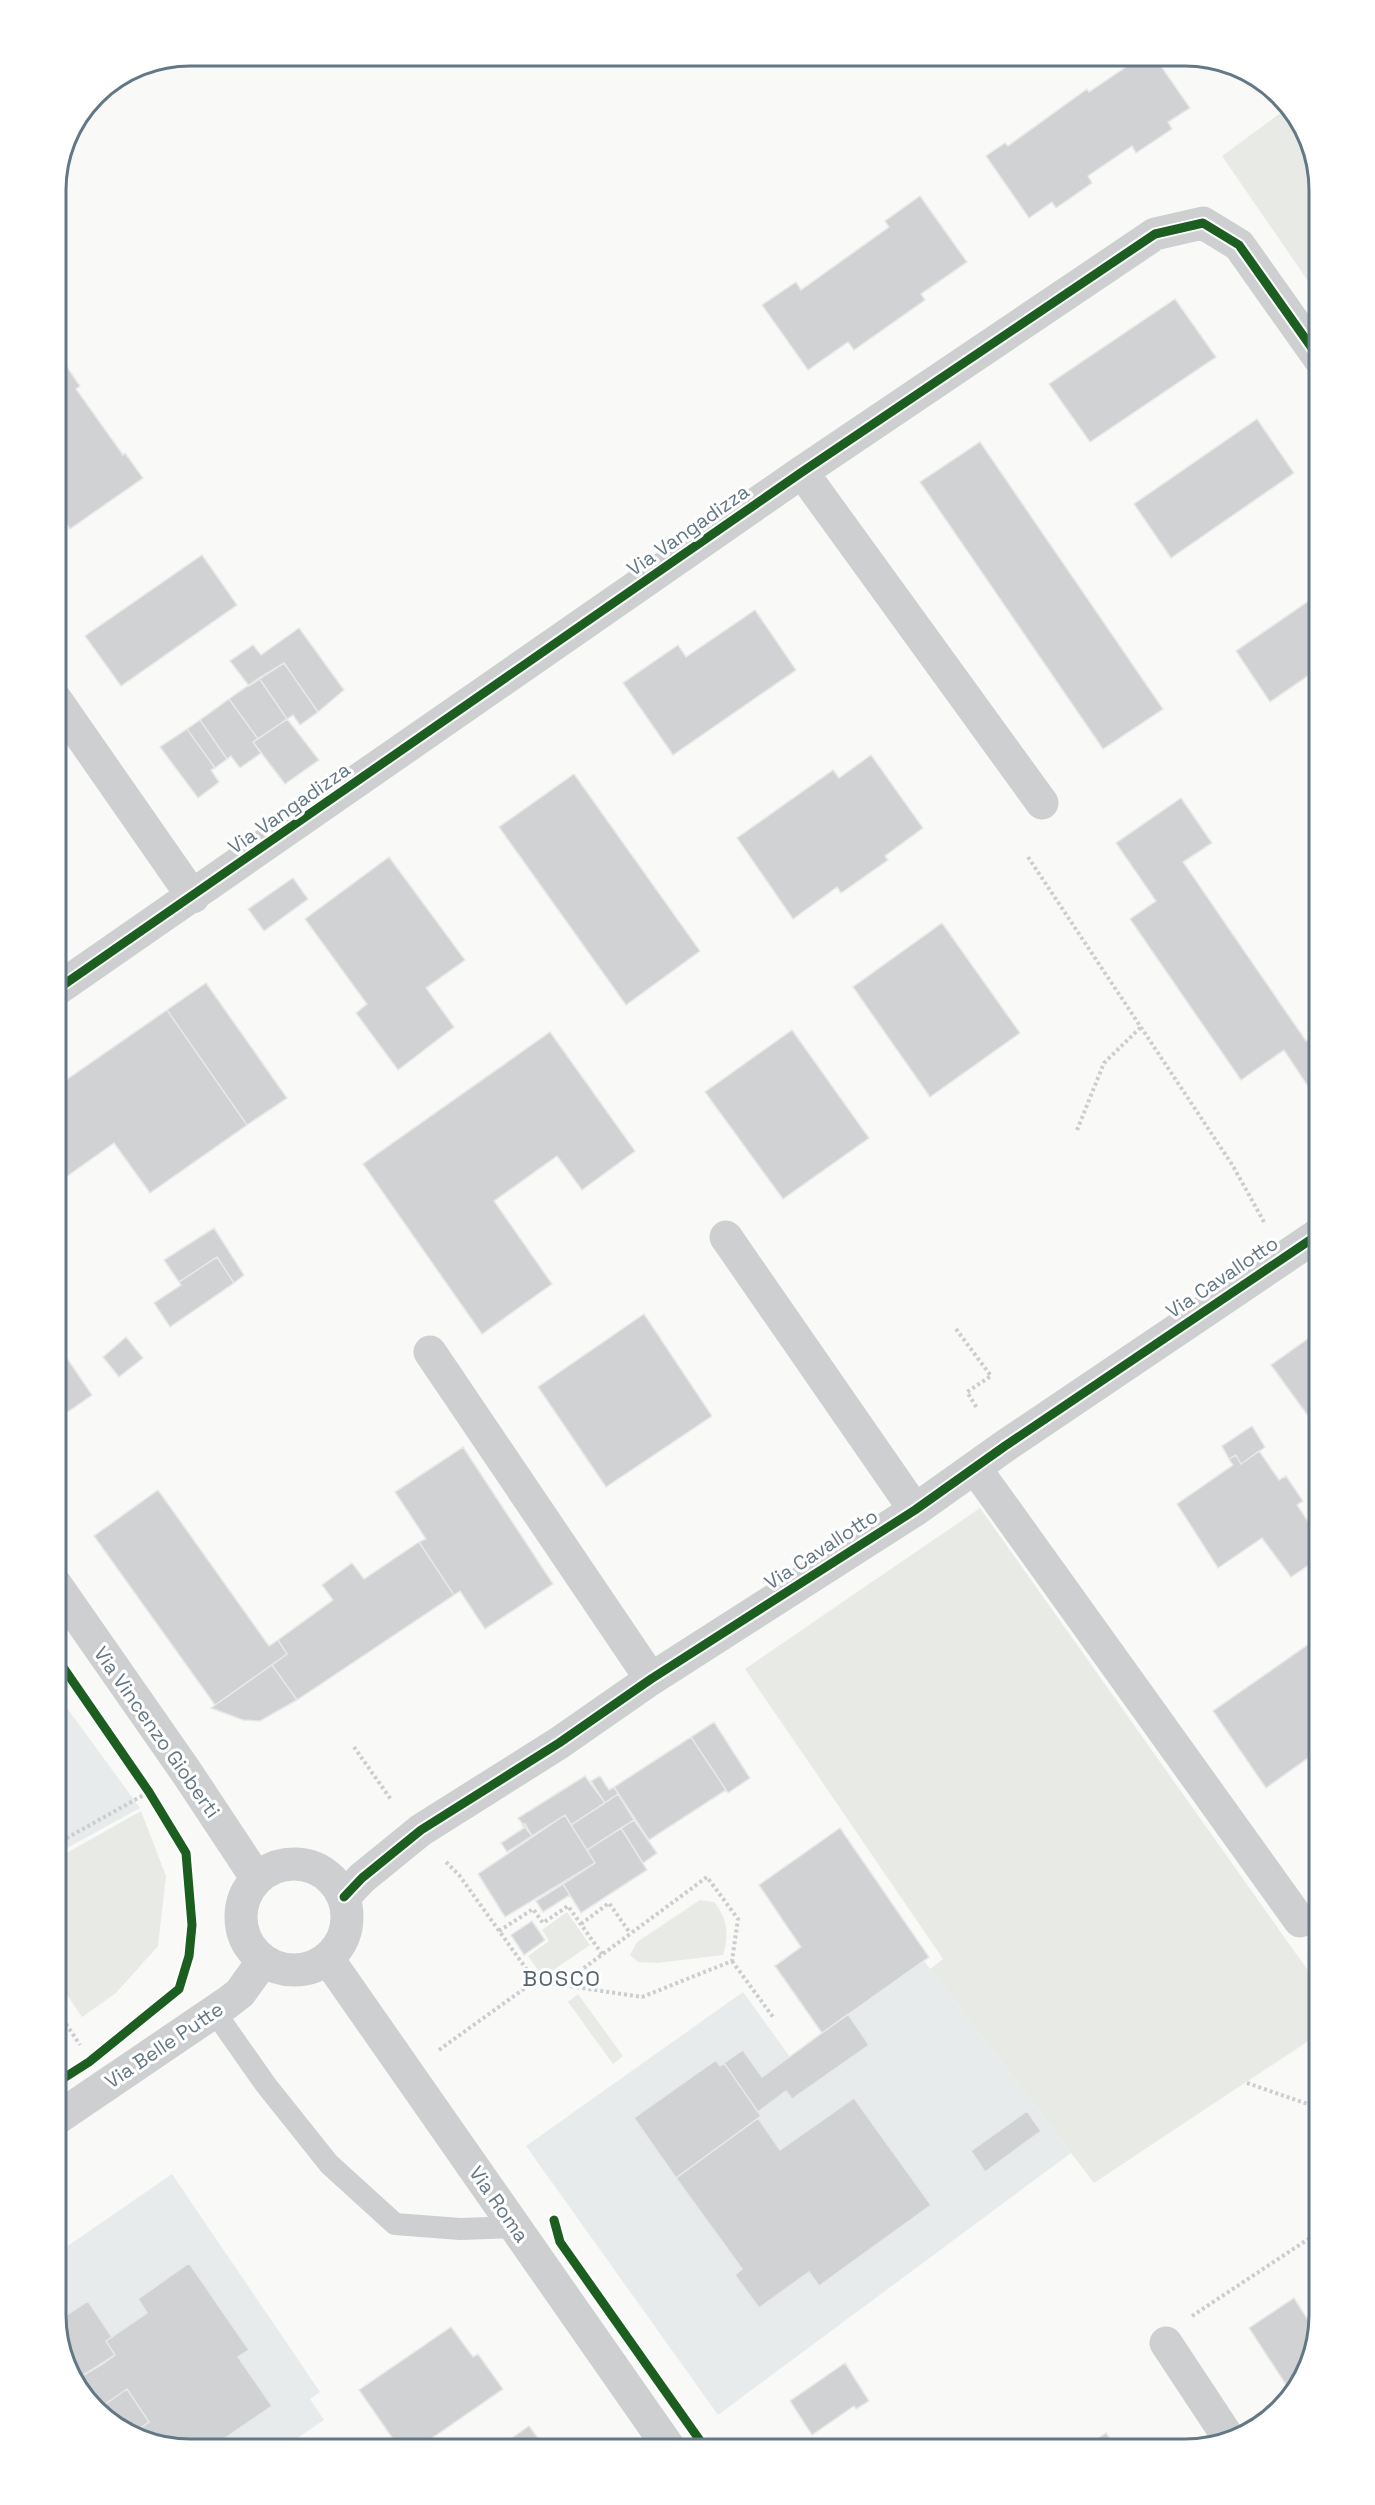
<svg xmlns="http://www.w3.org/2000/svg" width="1375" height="2505" viewBox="0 0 1375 2505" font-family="'Space Grotesk',sans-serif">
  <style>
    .built { fill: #e8ebeb }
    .green { fill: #e8ebe5 }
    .building { fill: #d0d2d3; stroke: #e8e8e8; stroke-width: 1.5 }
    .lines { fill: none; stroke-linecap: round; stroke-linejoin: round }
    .path { stroke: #cccdce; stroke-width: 4; stroke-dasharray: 3 3; stroke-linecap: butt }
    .service { stroke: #cecfd0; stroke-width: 22 }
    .minor { stroke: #cecfd0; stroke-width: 33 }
    .tertiary { stroke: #cecfd0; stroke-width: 33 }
    .cycleway-casing { stroke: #fff; stroke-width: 13 }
    .cycleway { stroke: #1b5e20; stroke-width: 9 }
    .labels { text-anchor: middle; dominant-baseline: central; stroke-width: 6; stroke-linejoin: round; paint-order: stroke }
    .street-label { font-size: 20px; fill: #637885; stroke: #fff }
    .quarter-label { font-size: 22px; letter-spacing: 1.5px; fill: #55656f; stroke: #fff }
    .rim { fill: none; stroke: #637885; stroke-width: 3 }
  </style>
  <rect width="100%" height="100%" fill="#f9f9f8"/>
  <path class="built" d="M56,1693l84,115 -84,46z
    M924,1961l147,192 -353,262 -192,-269 217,-154 47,65z
    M172,2174l148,218 -10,7 14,21 -43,29h-99l-67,-22 -49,-60 -10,-52v-61z"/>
  <path class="green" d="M1285,107l24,31 10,52v107l-97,-141 64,-47z
    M980,1508l339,478v48l-225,149 -164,-214 13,-10 -198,-290z
    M141,1811l25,65 -8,70 -42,47 -34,24 -26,-39v-119z
    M700,1900l14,2c14,16 15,34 9,53l-66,8 -19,-1 -8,-7 7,-13z
    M567,1912l23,33 -47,32 -15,-21 21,-15 -7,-11z
    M578,1994l45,62 -10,8 -45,-62z"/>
  <path class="building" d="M1134,56h20l36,52 -22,14 4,7 -36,24 -4,-7 -44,30 4,7 -36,25 -4,-6 -23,16 -43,-62 19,-13 3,3 79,-57 2,3 43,-29 -2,-4z
    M920,196l47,66 -46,32 4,6 -71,50 -6,-8 -40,28 -46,-65 34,-23 5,8 88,-63 -4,-6z
    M1175,299l41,58 -126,85 -41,-58z
    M62,360l18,26 -4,3 47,66 2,-2 18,25 -73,51 -14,-20v-144z
    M1257,419l37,54 -123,85 -37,-54z
    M980,442l183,267 -60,40 -183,-267z
    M202,555l35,50 -116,81 -36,-50z
    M1319,594v74l-49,34 -34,-51z
    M755,610l41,60 -123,85 -50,-72 55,-38 8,12z
    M299,628l45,62 -26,22 -34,-49 -35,23 -19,-25 23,-16 8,10z
    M284,663l34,49 -18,13 -7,-10 -6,4 -28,-41z
    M259,678l28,41 -29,20 -29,-40z
    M229,699l29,40 -5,3 8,11 -21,15 -9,-12 -4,3 -27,-39z
    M287,719l32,41 -34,24 -32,-42z
    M200,720l27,39 -12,9 -28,-39z
    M187,729l28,39 -4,2 8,12 -21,16 -38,-51z
    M871,755l52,73 -38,28 3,4 -47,33 -4,-6 -44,32 -56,-81 96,-68 6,8z
    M574,774l126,177 -74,54 -127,-178z
    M1181,798l31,45 -29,19 123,179 13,-10v72l-35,-53 -43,30 -111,-161 26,-18 -40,-58z
    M389,857l76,103 -39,28 28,39 -56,43 -42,-57 11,-9 -62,-85z
    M293,878l15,21 -44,32 -16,-22z
    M942,923l78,110 -90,64 -77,-110z
    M206,983l81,115 -40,27 -80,-115z
    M167,1010l80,115 -97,68 -36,-50 -58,41v-97z
    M792,1030l77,108 -86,61 -78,-107z
    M550,1032l85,119 -53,39 -25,-34 -63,45 58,83 -70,50 -119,-170z
    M214,1228l30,47 -10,8 -17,-26 -38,25 -15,-22z
    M217,1257l17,26 -64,44 -16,-24 27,-18 -2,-3z
    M644,1314l68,102 -106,71 -68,-100z
    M1319,1331v100l-48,-66z
    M126,1337l17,21 -24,19 -16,-20z
    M62,1351l30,44 -36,25v-65z
    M1252,1426l13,21 -24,17 -5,-9 -7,4 -7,-13z
    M463,1447l90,137 -68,45 -25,-38 -6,4 -35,-53 7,-3 -31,-47z
    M1259,1451l20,29 7,-4 17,25 -6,4 22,33v20l-28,19 -29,-39 -44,30 -41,-64 56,-39 -4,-6 7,-4 5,9z
    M158,1490l111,156 9,-6 9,14 -72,51 -121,-169z
    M419,1542l35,53 -157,105 -25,-35 15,-11 -9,-14 55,-40 -11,-15 30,-22 12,16z
    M1319,1637v113l-53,38 -53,-77z
    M272,1665l25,35 -37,21 -17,-1 -32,-12z
    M714,1722l36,56 -22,15 -37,-56z
    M691,1737l35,53 -77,50 -35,-53z
    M585,1776l20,27 -34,22 -6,-10 -33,21 -14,-18z
    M600,1776l9,14 5,-3 4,7 -13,9 -14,-22z
    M618,1794l16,26 -47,30 -16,-25z
    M565,1815l30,48 -90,54 -27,-43z
    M634,1820l23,33 -14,10 -22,-35z
    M525,1824l7,12 -25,16 -6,-9 23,-15 -2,-3z
    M621,1828l26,42 -66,43 -18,-29 32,-21 -8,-13z
    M840,1828l89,129 -107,76 -47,-67 26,-19 -42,-62z
    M563,1884l7,11 -27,17 -7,-11z
    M532,1921l13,19 -21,15 -13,-20z
    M848,2014l21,31 -77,54 -6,-8 -28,21 -34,-49 19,-13 19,27z
    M716,2060l4,6 4,-3 37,53 -85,62 -42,-60z
    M854,2098l77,107 -112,81 -10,-14 -50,36 -24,-33 7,-6 -66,-91 82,-60 22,32z
    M1027,2111l14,20 -56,41 -14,-21z
    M189,2263l60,87 -11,7 34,49 -63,43h-27l-49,-16 16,-11 -22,-33 -27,19 -34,-41 -4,-21 20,30 19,-11 14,-10 -9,-14 41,-28 -9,-14z
    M1294,2298l21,33 -18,58 -5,5 -43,-66z
    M88,2301l24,36 -6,4 9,14 -33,21 -20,-30 -5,-25z
    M451,2327l22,30 5,-3 25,35 -87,60h-16l-41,-59z
    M845,2363l24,38 -13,8 -2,-3 -42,29 -22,-34z
    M127,2389l22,33 -16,11 -18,-6 -15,-19z
    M529,2426l17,23h-50z
    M1106,2433l11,16h-34z"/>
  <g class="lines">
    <path class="path" d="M1028,857l205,309 31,56
      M1077,1130l27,-67 37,-36
      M956,1329l35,47 -24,16 10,16
      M354,1747l38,54
      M56,1844l93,-52
      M581,1924l28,-21 21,30
      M499,1931l34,-22 10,14 25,-17 34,48
      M732,1961l41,56
      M535,1981l107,16 90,-36 6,-42 -31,-42 -146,108
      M56,2009l24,36
      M439,2050l96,-69 -76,-106 -14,-14
      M1247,2083l72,25
      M1192,2316l127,-84"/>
    <path class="service" d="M214,2011l52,74 63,79 66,60 65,5 54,-2"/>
    <path class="minor" d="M802,472l240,331
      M56,700l137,197
      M56,990l746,-518 353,-238 48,-11 36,22 80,113
      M726,1237l189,273
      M430,1352l221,327
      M975,1468l325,453
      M344,1897l18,-19 59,-48 138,-87 92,-64 264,-169 90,-64 314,-212
      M56,2119l171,-116 13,-10 23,-32
      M1166,2343l64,97"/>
    <path class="tertiary" d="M56,1585l131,188 70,106
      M241 1917a53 53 0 1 1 106 0a53 53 0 1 1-106 0Z
      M328,1959l342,490"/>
    <defs>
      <path id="cycleway" d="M56,990l746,-518 353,-238 48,-11 36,22 80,113
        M344,1897l18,-19 59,-48 138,-87 92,-64 264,-169 90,-64 314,-212
        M56,2083l33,-21 90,-73 10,-33 3,-31 -6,-72 -37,-61 -93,-135
        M554,2220l6,22 146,207"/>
    </defs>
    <use href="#cycleway" class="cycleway-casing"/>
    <use href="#cycleway" class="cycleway"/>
  </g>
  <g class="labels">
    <g class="street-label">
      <text transform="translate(688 530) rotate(-35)">Via Vangadizza</text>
      <text transform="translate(289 808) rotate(-35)">Via Vangadizza</text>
      <text transform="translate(1222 1277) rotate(-34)">Via Cavallotto</text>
      <text transform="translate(821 1549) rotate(-33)">Via Cavallotto</text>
      <text transform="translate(157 1732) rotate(55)">Via Vincenzo Gioberti</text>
      <text transform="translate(164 2045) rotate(-34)">Via Belle Putte</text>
      <text transform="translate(499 2204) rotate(55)">Via Roma</text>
    </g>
    <g class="quarter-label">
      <text x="562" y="1978">BOSCO</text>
    </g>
  </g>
  <path d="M0 0H1375V2505H0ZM190 66H1185A124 124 0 0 1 1309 190V2315A124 124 0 0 1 1185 2439H190A124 124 0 0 1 66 2315V190A124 124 0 0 1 190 66Z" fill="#fff" fill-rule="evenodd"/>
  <path class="rim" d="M190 66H1185A124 124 0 0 1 1309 190V2315A124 124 0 0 1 1185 2439H190A124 124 0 0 1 66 2315V190A124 124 0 0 1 190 66Z"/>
</svg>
